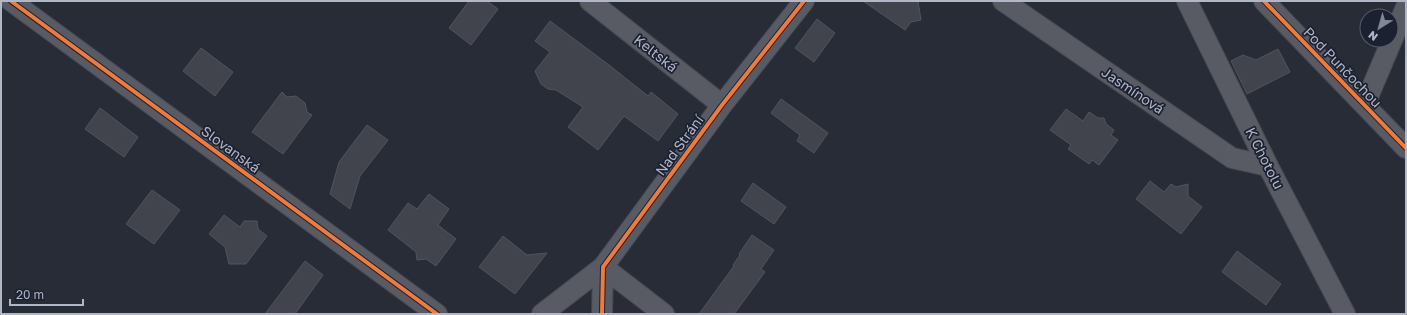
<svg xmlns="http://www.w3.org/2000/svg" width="1407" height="315" viewBox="0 0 1407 315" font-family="'Golos Text',sans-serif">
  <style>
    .building { fill: #41444d; stroke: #50545e }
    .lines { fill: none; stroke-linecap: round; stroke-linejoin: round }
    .minor-casing { stroke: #44474f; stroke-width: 22 }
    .minor { stroke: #585b64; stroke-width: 20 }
    .cycleway-casing { stroke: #1b2131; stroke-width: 6 }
    .cycleway { stroke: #f17a3a; stroke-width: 4 }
    .labels { text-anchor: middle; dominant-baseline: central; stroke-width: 3.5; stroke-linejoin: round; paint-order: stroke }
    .street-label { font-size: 14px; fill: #b2b7c8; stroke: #1b2131 }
  </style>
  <rect width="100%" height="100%" fill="#282c36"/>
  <path class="building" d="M469,1h18l11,8 -27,36 -22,-17z
    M863,1h55l3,19 -10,2 -6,8z
    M817,19l18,14 -21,29 -19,-14z
    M550,21l59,44 39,31 3,-4 27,22 -20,27 -34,-25 -26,34 -30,-23 15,-20 -27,-17 -8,-1 -7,-5 -6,-13 15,-19 -15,-11z
    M201,48l32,24 -18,24 -32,-25z
    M1278,49l12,23 -43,22 -16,-33 12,-6 13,5z
    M282,92l5,5 9,-1 9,7 2,9 5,3 -29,39 -31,-22z
    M781,99l47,34 -14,20 -17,-12 3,-6 -29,-22z
    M100,108l38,29 -14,20 -39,-28z
    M1066,109l17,12 6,-9 9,6h6l2,6 8,6 -3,5 7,5 -19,25 -7,-5 -3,4 -21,-15 3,-4 -21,-15z
    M367,125l21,15 -28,36 -10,33 -20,-15 9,-32z
    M1150,181l14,11 7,-8 5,3 12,-3v12l14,11 -21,27 -45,-35z
    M753,183l33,24 -12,17 -33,-23z
    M152,190l28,20 -26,34 -28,-20z
    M429,194l20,15 -11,16 18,14 -20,27 -10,-7 -9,1 -1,-8 -28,-22 20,-27 9,6z
    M224,215l16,12 4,-6h13l1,8 9,7 -21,28h-17l-4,-17 -16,-13z
    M752,235l22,15 -13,19 4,3 -31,42h-35l35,-48 -1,-1 7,-10 -1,-1z
    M503,236l24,19 20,-2 -32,41 -36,-27z
    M1237,251l44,33 -15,21 -44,-33z
    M305,261l18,14 -28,39h-30z"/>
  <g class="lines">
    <defs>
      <path id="minor" d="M11,1l426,313
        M590,1l132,104
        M1003,1l229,157 36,8
        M1187,1l81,165 77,148
        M1264,1l142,147
        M1365,104l41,-97
        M542,314l61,-47 61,47
        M602,314l1,-47 119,-162 82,-104"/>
    </defs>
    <use href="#minor" class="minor-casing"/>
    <use href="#minor" class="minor"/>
    <defs>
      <path id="cycleway" d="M11,1l426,313
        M1264,1l142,147
        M602,314l1,-47 119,-162 82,-104"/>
    </defs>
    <use href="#cycleway" class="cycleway-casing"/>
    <use href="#cycleway" class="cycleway"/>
  </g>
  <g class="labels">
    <g class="street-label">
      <text transform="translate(656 53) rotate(38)">Keltská</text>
      <text transform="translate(1343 67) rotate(46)">Pod Punčochou</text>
      <text transform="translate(1133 90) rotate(34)">Jasmínová</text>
      <text transform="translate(679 145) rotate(-54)">Nad Strání</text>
      <text transform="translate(231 149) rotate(36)">Slovanská</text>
      <text transform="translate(1265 158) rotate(63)">K Chotolu</text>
    </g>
  </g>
  <rect width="1407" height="315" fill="none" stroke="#b2b7c8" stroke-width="4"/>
  <g transform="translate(1379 28) rotate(217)"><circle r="19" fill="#1b2131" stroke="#575d6d"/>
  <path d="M0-3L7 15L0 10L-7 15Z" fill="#828695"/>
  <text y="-6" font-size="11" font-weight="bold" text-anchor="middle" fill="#b2b7c8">N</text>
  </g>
  <path d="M10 299v6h73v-6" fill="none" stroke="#b2b7c8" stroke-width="2"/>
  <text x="16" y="299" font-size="12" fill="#b2b7c8" stroke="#1b2131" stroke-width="3" paint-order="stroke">20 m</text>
</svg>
